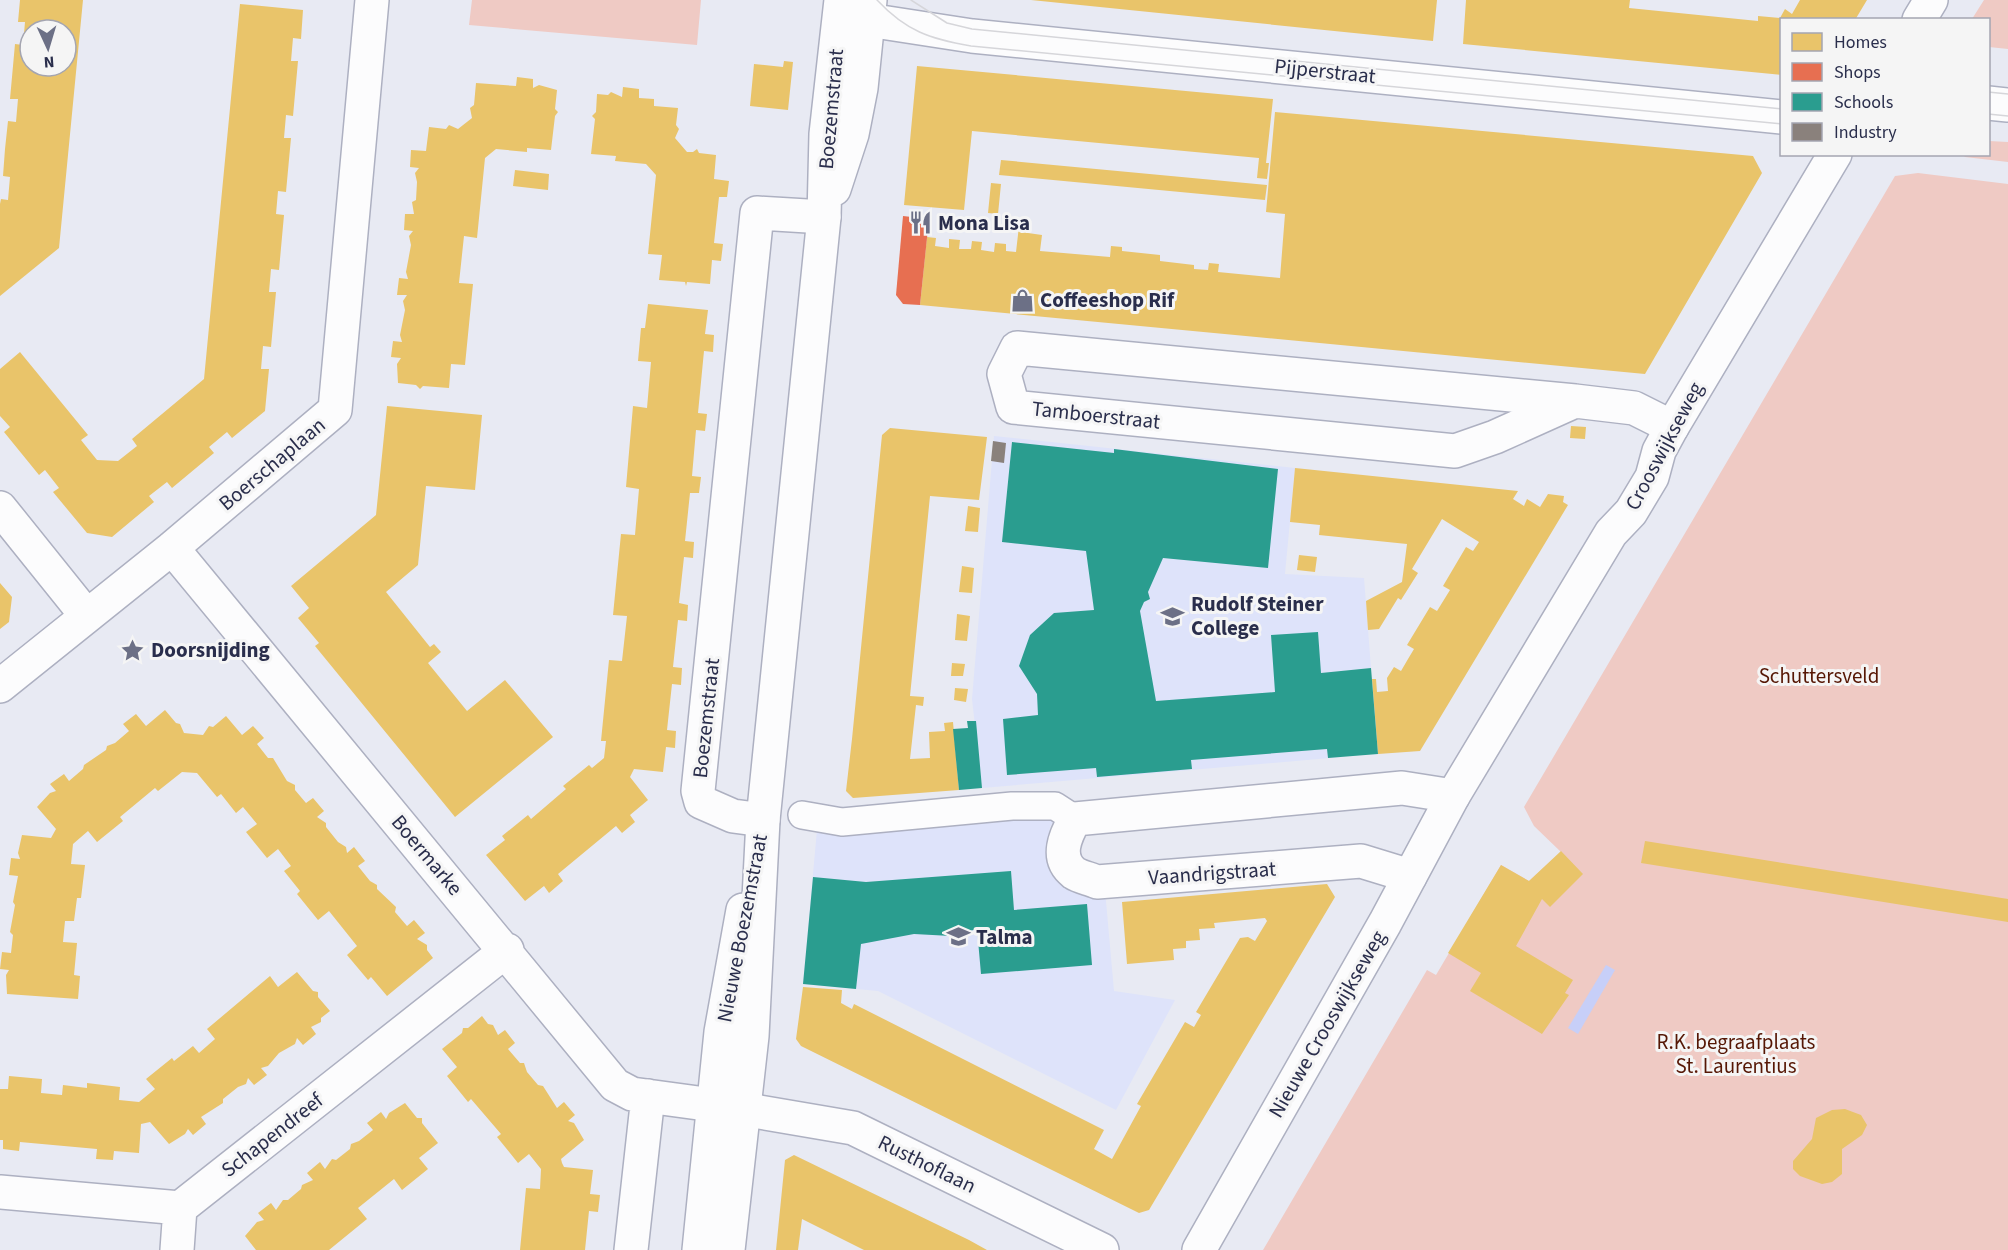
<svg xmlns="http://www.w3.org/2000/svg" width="2008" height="1250" viewBox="0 0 2008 1250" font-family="'Source Sans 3',sans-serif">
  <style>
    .built { fill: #dee3fa }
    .green { fill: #efcac4 }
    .water { fill: #c7cff8 }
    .homes { fill: #e9c46a; fill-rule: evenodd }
    .shops { fill: #e76f51 }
    .schools { fill: #2a9d8f }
    .industry { fill: #8a817c }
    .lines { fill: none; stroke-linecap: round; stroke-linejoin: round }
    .pedestrian-casing { stroke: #adb0c1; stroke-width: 30 }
    .minor-casing { stroke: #adb0c1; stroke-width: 36 }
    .tertiary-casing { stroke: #adb0c1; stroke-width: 36 }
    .secondary-casing { stroke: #adb0c1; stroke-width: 36 }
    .pedestrian { stroke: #fcfcfd; stroke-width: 27 }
    .minor { stroke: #fcfcfd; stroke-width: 33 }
    .tertiary { stroke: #fcfcfd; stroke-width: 33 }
    .secondary { stroke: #fcfcfd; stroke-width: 33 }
    .tram { stroke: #d6d6da; stroke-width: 1.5 }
    .labels { text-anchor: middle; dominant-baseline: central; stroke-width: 6; stroke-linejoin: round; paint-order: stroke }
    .street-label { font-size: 21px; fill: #2a2e4c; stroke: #f5f5f5 }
    .poi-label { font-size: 21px; font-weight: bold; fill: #2a2e4c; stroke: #f5f5f5; text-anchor: start }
    .park-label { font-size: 21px; fill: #561705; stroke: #f5f5f5 }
  </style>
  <rect width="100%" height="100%" fill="#e8eaf3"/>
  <path class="built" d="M994,436l301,32 -10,106 79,4 7,90 -37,4 7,85 -359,31 -10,-89z
    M1057,816l-7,11 -2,20 57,43 9,101 61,9 -59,110 -238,-119 -75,-7 14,-154z"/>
  <path class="green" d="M472,0h229l-4,45 -228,-20z
    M1984,0h24v49l-19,-2 -1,-27 -16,-1z
    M1989,141l19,1v20l-43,-5 -2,-2 25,-1z
    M1918,173l90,11v1066h-745l164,-280 9,5 65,-110 28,16 32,-29 -27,-26 -10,-19 371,-631z"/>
  <path class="water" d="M1606,965l9,5 -37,64 -10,-6z"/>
  <path class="homes" d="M20,0h63l-24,248 -59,48v-92l1,-5 7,1 2,-23 -7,-1 2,-27 3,-28 8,1 2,-23h-8l5,-55 8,1 2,-23h-7zM30,30h36v36h-36z
    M1031,0h406l-4,41z
    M1466,0h164l-1,8 129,13v-5l22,2 5,-9 7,5 8,-14h67l-12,20h-73v55l-319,-31z
    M240,4l63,6 -2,29 -8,-1 -2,23h7l-5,55 -7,-1 -2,23h7l-5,54 -8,-1 -2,23 8,1 -5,55 -8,-1 -2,23h7l-5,55 -8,-1 -2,23h8l-4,42 -33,27 -5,-6 -18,15 5,6 -42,35 -5,-6 -18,14 5,6 -42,35 -25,-4 -34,-41 6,-4 -14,-18 -6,5 -35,-43 6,-5 -10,-11v-47l20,-17 68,83 -7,5 16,20 21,1 19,-15 -5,-7 72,-60z
    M784,61l9,1 -5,48 -38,-4 4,-42 29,3z
    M917,66l356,33 -7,64h3l-2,16 -10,-1 2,-20 -287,-27 -8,79 -60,-5z
    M517,77l16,2v9l6,-3 18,5 -2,19 3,3 -3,4 -4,34 -24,-2v4l-31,-3 -11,9 -8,80 -13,-2 -5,47 14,1 -8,81 -14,-1 -2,24 -26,-2 -3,3 -4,-4 -18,-2 -1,-19 4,-6 -10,-1 2,-16 9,1 -2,-7 5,-25 -2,-9 4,-6h-10l2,-17 9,1 -2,-7 5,-27 -2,-9 4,-5 -9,-1 1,-16h9l-2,-12 4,-2 1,-18 -2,-9 4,-5 -9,-1 1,-17 15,1 3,-24 17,2 3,-4 9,4 14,-11 -2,-10 4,-3 2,-22 40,3z
    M623,87l16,2v9l15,1v7l24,2 -2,17 3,4 -4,9 12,14h6l4,-3 2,4 17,2 -2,24 15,2 -2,16h-8l-5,46 9,1 -2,17 -9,-1 -2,24 -23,-2 -1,4 -1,-4 -26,-2 3,-25 -14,-1 8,-79 -10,-11 -31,-3 1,-5 -25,-2 4,-35 -3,-3 4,-4 1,-18 11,1 3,-3 11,5z
    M1275,112l478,44 9,17 -117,201 -725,-69 7,-68 9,1 -1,8 14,2v-9l11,1 -1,9h12l1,-8 10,1 -1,8 13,2 1,-9 11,1v7l10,1 3,-26 9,2v5l14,2 -2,16 70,6 1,-11 11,1v4l38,4v6l34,4v4l14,1 1,-7 10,1 -1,8 62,6 5,-64 -19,-2z
    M1001,160l266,25 -2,15 -266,-25z
    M515,170l34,4 -1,16 -35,-4z
    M991,183l10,1 -3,30 -10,-1z
    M648,304l60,6 -3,24 9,1 -1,17 -9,-1 -6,62 9,1 -2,17 -9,-1 -4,46 9,1 -2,16h-9l-5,48 9,1 -1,16 -9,-1 -5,46 9,2 -1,16 -9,-1 -5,47 9,1 -1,17 -9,-1 -5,46 9,1 -1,17 -9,-1 -3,25 -29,-3 -4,8 18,23 -18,15 5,7 -13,11 -6,-7 -58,48 5,7 -14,12 -5,-7 -19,15 -39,-46 19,-15 -3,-4 26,-21 3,4 35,-30 -3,-3 26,-21 3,3 12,-10 2,-17h-5l8,-81 13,1 5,-45 -14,-1 8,-81 14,1 4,-46 -13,-2 7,-81 14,2 4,-46 -13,-1 3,-33h4z
    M387,406l95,9 -7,75 -49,-4 -8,79 -32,27 44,55 4,-3 7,8 -13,11 39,48 38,-31 48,57 -98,80 -140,-171 4,-3 -21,-25 11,-10 -18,-22 85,-71z
    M1571,426l15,1 -1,12 -15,-1z
    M890,428l97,9 -8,63 -49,-4 -20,200 14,1 -1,9 -7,-1 -6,54 20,-1 -1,-26 16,-1 -1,-8 9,-1 6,68 -106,8 -7,-7 6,-52 30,-304z
    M1295,468l223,23 -5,8 11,7 3,-7 13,8 8,-13 16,2 -1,6 5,3 -148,246 -42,3 -6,-75h4l1,13 11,-1 -1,-13 7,-11 7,4 7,-12 6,-10 -7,-4 23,-38 7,4 13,-21 -7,-4 23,-39 7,4 6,-9 -37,-23 -30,50 6,4 -17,27 -3,-2 -19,31 -11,1 -2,-29 36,-19 5,-38 -88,-9 1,-10 -30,-3z
    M968,506l12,2 -2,24 -13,-1z
    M1299,555l18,2 -2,15 -18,-2z
    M962,566l12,2 -2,25 -13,-1z
    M0,583l12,14 -3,25 -9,7z
    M957,614l13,2 -3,25 -12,-1z
    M952,663l13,1 -2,12h-12z
    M955,688l13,1 -2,13 -12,-2z
    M165,710l11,13 4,1 4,9 19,2 6,-9 4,1 13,-11 16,19 11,-9 11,12 -7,6 11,14h5l14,23 8,4v5l11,13 7,-5 11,13 -7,6 9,6v4l12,15 8,5 1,6 7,-6 11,14 -7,5 12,15 7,4v4l19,18 -1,5 12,14 7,-6 11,13 -8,6 10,6v5l6,8 -46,38 -16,-19 -3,3 -21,-25 10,-9 -28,-35 -11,9 -21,-26 3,-3 -16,-20 7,-5 -13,-17 -11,9 -21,-26 11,-8 -14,-17 -7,6 -15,-19 -4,3 -20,-24 -15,-1 -24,19 -3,-3 -35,29 3,4 -26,21 -9,-11 -15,13 -2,20 14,1 -4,33h-4l-3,23h-9l-2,21 14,1 -3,32 6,1 -2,23 -71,-5 -1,-19 3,-5 -9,-1 2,-17 9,1 2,-18 -3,-3 5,-27 -2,-3 5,-26 -9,-1 2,-17 9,1 -2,-6 4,-18 29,3 5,-9 -19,-22 13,-14 6,-2 -6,-7 14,-10 5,7 14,-12 1,-4 22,-15 1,-4 8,-3 14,-12 -6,-7 13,-10 10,12z
    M1645,841l363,58v23l-367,-59z
    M1561,851l22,23 -33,33 -8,-8 -26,47 57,34 -8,13 4,2 -27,39 -72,-43 11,-18 -33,-20 53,-88 28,16z
    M1327,884l8,13 -186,313 -10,3 -338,-167 -5,-7 7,-52 39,3 -1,13 11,6 2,-5 250,126 -10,19 18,10 29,-53 -4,-2 48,-82 9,5 7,-12 -5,-3 44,-74 8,-1 7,4 12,-20 -2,-3 -51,5 1,5 -16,1 1,11 -14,1v7l-13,1 1,11 -47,4 -5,-62z
    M297,972l16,19 5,1v5l12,14 -9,7v4l-10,5 5,7 -13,11 -6,-7 -2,6 -16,9 -11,13 -7,2 6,7 -13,10 -6,-7 -2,6 -8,3 -15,12v4l-22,14 5,7 -13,11 -5,-6 -3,5 -16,10 -19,-22 -9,2 -2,29 -25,-2 -1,9 -17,-1 1,-10 -77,-7 -1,9 -16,-2v-9h-3v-51h8l1,-13 33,3 -1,14 21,2 1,-10 24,3v-5l33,4 -1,13 20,2 16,-13 -9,-10 26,-21 2,3 19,-15 6,7 16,-14 -8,-10 63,-53 8,11z
    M482,1016l6,8 5,1 5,10 7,-5 10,13 -7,6 12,14h4l3,9 11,13 5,1 14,22 7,-6 11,13 -7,6 6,2 10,17 -23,19 1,4 2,4 29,3 -3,24 10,1 -2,17 -9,-1 -4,39h-65l6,-62 14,1 1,-20 -12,-15 -11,9 -21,-26 4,-3 -30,-35 -3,3 -21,-26 10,-9 -15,-18 20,-16 1,-5h5z
    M405,1103l12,15h5v5l16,20 -19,15 9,11 -26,21 -8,-11 -36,29 9,11 -38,31h-73l-11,-14 12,-14 7,-2 -6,-7 13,-10 5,7 7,-10h5l13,-11 1,-4 11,-5 -6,-7 13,-11 5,7 7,-10 4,1 14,-11 1,-5 8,-3 14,-11 -6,-7 14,-11 5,7 3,-6z
    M1845,1109l16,6 6,10 -5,10 -20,14v25l-10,8 -10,2 -22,-8 -7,-7v-8l19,-22 4,-21 16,-8z
    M794,1155l175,85 18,10h-123l-62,-31 -4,31h-22l9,-90z"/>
  <path class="shops" d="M903,216l26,3 -9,86 -17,-1 -7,-9z"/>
  <path class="schools" d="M1012,442l102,11v-4l164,20 -10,99 -105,-10 -15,34 2,7 -6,3 -4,9 16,90 119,-9 -4,-57 47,-3 3,41 50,-5 7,86 -50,4 -1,-9 -136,11 1,9 -95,8 -1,-9 -89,7 -4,-56 35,-4 -1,-21 -18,-28 11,-31 24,-22 40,-3 -8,-59 -84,-9z
    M967,721h9l6,67 -23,2 -6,-61 15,-1z
    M1011,871l3,39 73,-6 5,61 -111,9 -4,-45 -26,7 -37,-2 -53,10 -5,45 -53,-5 10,-107 53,5z"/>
  <path class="industry" d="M993,441l13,2 -2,20 -13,-2z"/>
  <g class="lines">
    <defs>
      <path id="pedestrian" d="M802,815l40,7 170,-16h43l20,13"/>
      <path id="minor" d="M1919,20l12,-20
        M1575,401l-80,36 -40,14 -442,-44 -9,-33 13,-26 558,53 59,7 38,19
        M0,508l86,107
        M172,548l443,537 17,9 81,11
        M0,686l172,-138 163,-138 37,-410
        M763,820l-30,-4 -32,-14 -3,-11 59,-578 67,4
        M1410,876l-49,-15 -264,21c-6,-3 -17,-5 -23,-9 -19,-15 -9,-37 1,-54l327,-31 51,8
        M0,1192l180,16 327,-258
        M177,1250l3,-42
        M631,1250l17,-154"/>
      <path id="tertiary" d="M868,20l104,16 810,81
        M1988,103l20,2
        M742,1109l111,19 249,122
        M1199,1250l186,-327 68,-127 158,-263 20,-21 21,-35 7,-26 13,-24 163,-273"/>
      <path id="secondary" d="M834,189l18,-55 9,-46 9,-88
        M699,1250l22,-218 22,-122
        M728,1250l24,-214 11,-216 61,-603 2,-83 15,-134"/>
    </defs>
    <use href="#pedestrian" class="pedestrian-casing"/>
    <use href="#minor" class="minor-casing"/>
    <use href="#tertiary" class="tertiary-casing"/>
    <use href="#secondary" class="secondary-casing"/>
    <use href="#pedestrian" class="pedestrian"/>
    <use href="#minor" class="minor"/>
    <use href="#tertiary" class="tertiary"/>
    <use href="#secondary" class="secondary"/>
    <path class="tram" d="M877,0c29,31 53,39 94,46l811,78
      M911,0l36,23 25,6 810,80
      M1988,92l20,2
      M1988,114l20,2"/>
  </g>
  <defs>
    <symbol id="restaurant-bare" viewBox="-9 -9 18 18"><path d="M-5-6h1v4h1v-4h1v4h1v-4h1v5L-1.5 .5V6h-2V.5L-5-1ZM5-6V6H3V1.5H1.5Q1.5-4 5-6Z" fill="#6c7086" stroke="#f5f5f5" stroke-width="2.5" paint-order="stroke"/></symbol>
    <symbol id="shop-bare" viewBox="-9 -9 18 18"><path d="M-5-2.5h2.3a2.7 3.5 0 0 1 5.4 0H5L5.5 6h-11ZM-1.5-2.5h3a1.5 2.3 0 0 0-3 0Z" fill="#6c7086" stroke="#f5f5f5" stroke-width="2.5" paint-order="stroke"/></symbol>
    <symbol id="school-bare" viewBox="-9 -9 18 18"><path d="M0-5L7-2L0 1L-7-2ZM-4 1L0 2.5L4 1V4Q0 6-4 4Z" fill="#6c7086" stroke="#f5f5f5" stroke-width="2.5" paint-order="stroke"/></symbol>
    <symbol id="sight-bare" viewBox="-9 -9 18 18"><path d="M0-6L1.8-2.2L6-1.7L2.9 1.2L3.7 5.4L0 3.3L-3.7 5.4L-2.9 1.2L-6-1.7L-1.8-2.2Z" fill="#6c7086" stroke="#f5f5f5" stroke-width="2.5" paint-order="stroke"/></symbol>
  </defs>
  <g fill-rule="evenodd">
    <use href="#restaurant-bare" x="904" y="206" width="33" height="33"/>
    <use href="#shop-bare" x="1006" y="284" width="33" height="33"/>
    <use href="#school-bare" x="1156" y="600" width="33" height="33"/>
    <use href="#sight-bare" x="116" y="634" width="33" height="33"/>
    <use href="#school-bare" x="942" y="920" width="33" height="33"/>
  </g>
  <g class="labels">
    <g class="street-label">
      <text transform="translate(1325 71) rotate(6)">Pijperstraat</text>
      <text transform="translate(831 109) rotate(-85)">Boezemstraat</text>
      <text transform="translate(1096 415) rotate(6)">Tamboerstraat</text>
      <text transform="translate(1664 446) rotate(-62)">Crooswijkseweg</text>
      <text transform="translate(272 464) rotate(-40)">Boerschaplaan</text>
      <text transform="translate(706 718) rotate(-84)">Boezemstraat</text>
      <text transform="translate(427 855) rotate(50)">Boermarke</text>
      <text transform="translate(1212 873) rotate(-4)">Vaandrigstraat</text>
      <text transform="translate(742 928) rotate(-79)">Nieuwe Boezemstraat</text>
      <text transform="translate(1327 1024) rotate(-60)">Nieuwe Crooswijkseweg</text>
      <text transform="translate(272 1135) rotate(-38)">Schapendreef</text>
      <text transform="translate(927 1164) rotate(26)">Rusthoflaan</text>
    </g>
    <g class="poi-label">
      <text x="938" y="223">Mona Lisa</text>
      <text x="1040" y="300">Coffeeshop Rif</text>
      <text x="1191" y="604">Rudolf Steiner<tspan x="1191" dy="24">College</tspan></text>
      <text x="151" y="650">Doorsnijding</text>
      <text x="976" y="937">Talma</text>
    </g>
    <g class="park-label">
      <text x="1819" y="676">Schuttersveld</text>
      <text x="1736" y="1042">R.K. begraafplaats<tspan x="1736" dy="24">St. Laurentius</tspan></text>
    </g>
  </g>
  <rect x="1780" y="18" width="210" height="138" fill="#f5f5f5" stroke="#a4a5b1" stroke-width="1.5"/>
  <rect x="1792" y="33" width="30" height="18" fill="#e9c46a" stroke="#a4a5b1" stroke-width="1.5"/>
  <text x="1834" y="48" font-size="18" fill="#2a2e4c">Homes</text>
  <rect x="1792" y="63" width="30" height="18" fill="#e76f51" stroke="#a4a5b1" stroke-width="1.5"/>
  <text x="1834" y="78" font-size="18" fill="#2a2e4c">Shops</text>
  <rect x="1792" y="93" width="30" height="18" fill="#2a9d8f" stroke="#a4a5b1" stroke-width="1.5"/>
  <text x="1834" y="108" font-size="18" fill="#2a2e4c">Schools</text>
  <rect x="1792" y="123" width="30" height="18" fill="#8a817c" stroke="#a4a5b1" stroke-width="1.5"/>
  <text x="1834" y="138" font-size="18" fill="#2a2e4c">Industry</text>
  <g transform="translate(48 48) rotate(176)"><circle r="28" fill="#f5f5f5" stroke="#a4a5b1" stroke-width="1.5"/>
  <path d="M0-4.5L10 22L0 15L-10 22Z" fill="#6c7086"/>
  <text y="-9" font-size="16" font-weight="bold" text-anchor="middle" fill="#2a2e4c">N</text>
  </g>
</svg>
